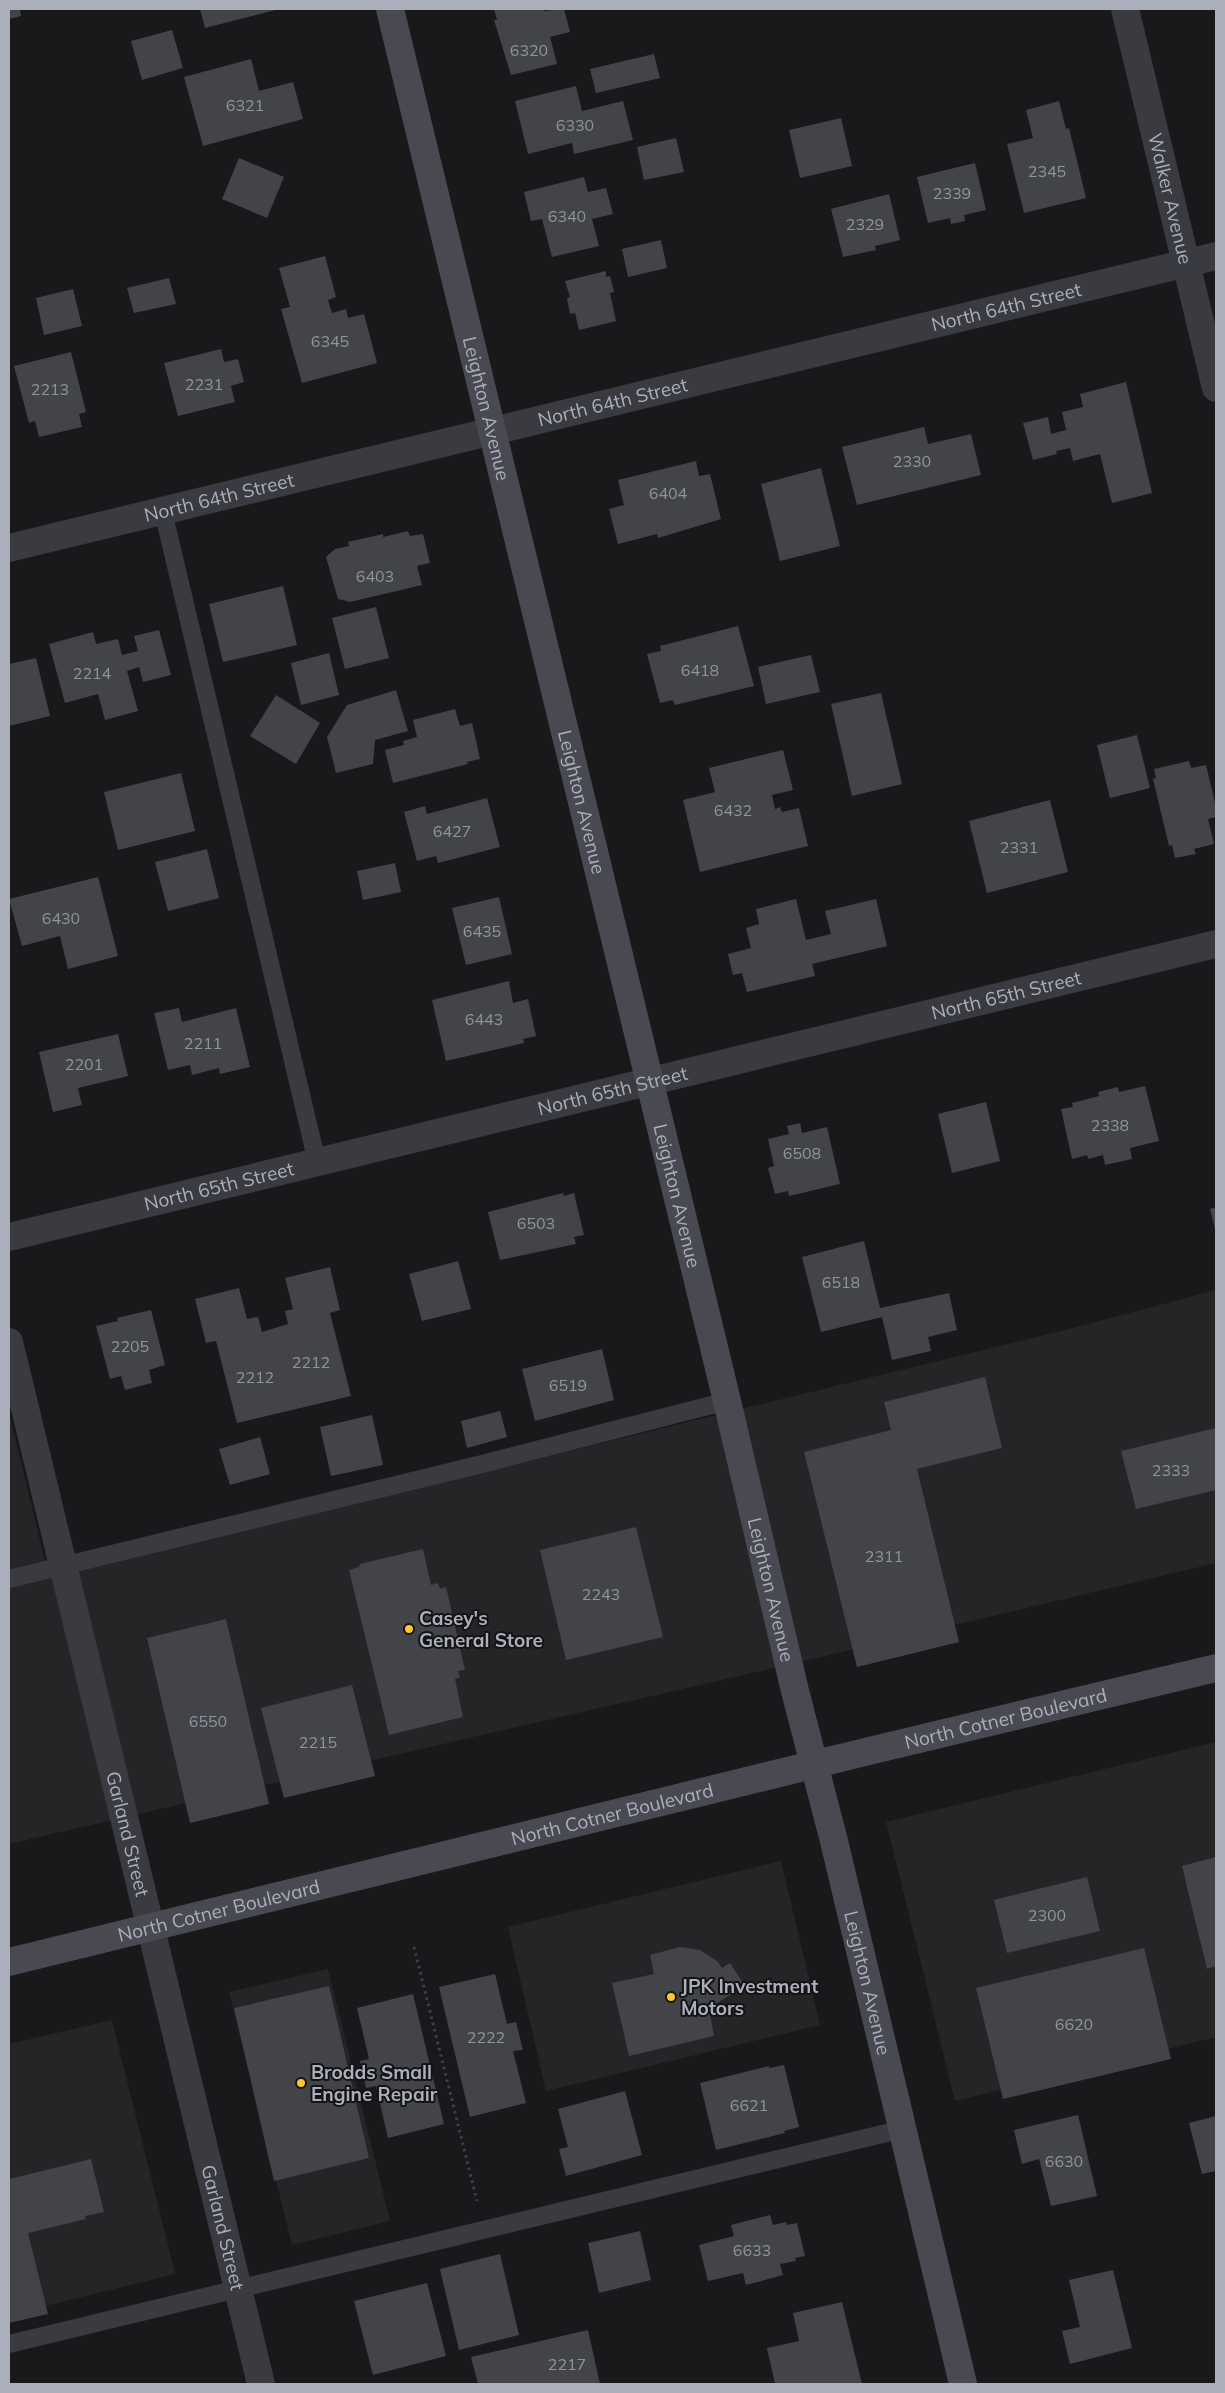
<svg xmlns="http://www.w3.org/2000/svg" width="1225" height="2393" viewBox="0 0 1225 2393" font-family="Mulish,sans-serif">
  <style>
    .built { fill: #252528 }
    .building { fill: #434448 }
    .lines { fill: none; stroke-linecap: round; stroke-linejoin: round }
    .path { stroke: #404148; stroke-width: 3; stroke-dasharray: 2.5 4; stroke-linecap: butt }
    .lane { stroke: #3a3a41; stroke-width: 18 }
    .street { stroke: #3a3a41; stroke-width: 28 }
    .secondary { stroke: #484951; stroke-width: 28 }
    .poi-dot { fill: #fbc631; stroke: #141416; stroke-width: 2 }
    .labels { text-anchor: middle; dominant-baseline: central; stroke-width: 4; stroke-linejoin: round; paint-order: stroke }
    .number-label { font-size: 16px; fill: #91949f }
    .street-label { font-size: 19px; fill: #abafbc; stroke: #141416 }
    .poi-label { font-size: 19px; font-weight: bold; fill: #abafbc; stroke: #141416; text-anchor: start }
  </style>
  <rect width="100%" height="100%" fill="#19191b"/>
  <path class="built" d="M1216,1290v273l-395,94 -812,187v-431l40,165 1028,-251z
    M1216,1742v295l-261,64 -69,-279z
    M781,1861l39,164 -274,66 -38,-164z
    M328,1969l62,252 -98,24 -63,-253z
    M112,2020l63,254 -166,41v-271z"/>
  <path class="building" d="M9,9h11l1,7 -12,3z
    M200,9h79l-74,19z
    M494,9h50v2l20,-2 6,23 -20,5 7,27 -46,11 -17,-55h3z
    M172,30l11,38 -41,12 -11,-39z
    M654,54l6,24 -64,15 -6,-24z
    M251,59l8,32 34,-9 10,37 -100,27 -19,-69z
    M576,86l6,25 41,-10 10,39 -59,14 -2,-11 -44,11 -13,-53z
    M1059,101l7,28 3,-1 17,70 -62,15 -17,-69 26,-6 -7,-28z
    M841,118l11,48 -52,12 -11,-48z
    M676,138l8,34 -40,8 -7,-33z
    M239,158l45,19 -17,41 -45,-19z
    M975,163l11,47 -22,5 1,6 -14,3 -1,-6 -22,5 -11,-46z
    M584,177l4,15 18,-4 7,26 -21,5 7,27 -47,11 -10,-38 -11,2 -7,-29z
    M889,194l11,46 -25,6 1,4 -33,7 -12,-48z
    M661,240l6,28 -39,9 -6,-28z
    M325,256l11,41 -8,3 4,13 14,-4 2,9 16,-4 13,49 -75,20 -21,-74 9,-2 -11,-39z
    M606,271v6l4,-1 4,16 -4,1 6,28 -37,9 -4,-17 -5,1 -3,-16 3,-1 -5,-16z
    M169,278l7,26 -42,9 -7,-25z
    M73,289l9,37 -38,9 -8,-37z
    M221,349l3,13 14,-3 6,23 -13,4 4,16 -57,14 -14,-53z
    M71,352l15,60 -7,2 3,13 -43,10 -4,-16 -6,2 -15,-57z
    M1126,382l26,111 -40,10 -12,-49 -27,7 -3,-13 -14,3 1,3 -24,6 -10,-37 25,-6 3,17 15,-4 -4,-18 21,-5 -3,-13z
    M924,427l4,17 43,-10 10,41 -124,30 -15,-58z
    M696,461l3,15 11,-2 11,45 -63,19 -1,-4 -39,10 -9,-35 15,-4 -6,-25z
    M821,468l19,78 -60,15 -19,-77z
    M408,531l2,5 13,-2 7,29 -13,3 5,19 -72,17 -12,-3 -12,-42 9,-8 14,-3 -1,-4 35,-8v3z
    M283,586l14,59 -74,17 -14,-58z
    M376,607l13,51 -44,11 -13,-51z
    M738,626l16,60 -79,19 -2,-5 -13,3 -13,-49 14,-3 -1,-5z
    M159,630l12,45 -28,7 -4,-15 -12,4 11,40 -33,9 -7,-26 -33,9 -16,-59 44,-12 3,12 22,-5 4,16 16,-4 -4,-15z
    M329,653l10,42 -38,10 -10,-42z
    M811,655l9,37 -54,12 -8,-37z
    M36,658l14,58 -41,10v-62z
    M396,690l12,41 -33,9 -2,24 -37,9 -9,-36 20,-32z
    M881,693l21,91 -50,12 -21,-92z
    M276,695l44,28 -24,41 -46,-28z
    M455,709l5,17 12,-3 8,36 -13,3 1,2 -75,19 -8,-33 19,-5 -1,-4 14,-4 -4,-17z
    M1137,735l13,53 -40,10 -13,-53z
    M783,750l10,40 -21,5 3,14 5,-2 2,5 17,-4 9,38 -108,26 -17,-72 32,-8 -6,-24z
    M1189,761l2,7 15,-3 10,42v10l-8,2 6,25 -20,5 2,5 -21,4 -3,-13 -3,1 -16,-67 3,-1 -2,-9z
    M181,773l14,58 -77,19 -14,-58z
    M487,798l13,49 -62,16 -2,-7 -19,5 -13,-49 21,-6 2,8z
    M1050,800l18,72 -81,21 -18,-72z
    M207,849l12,49 -51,13 -13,-49z
    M395,863l6,29 -38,8 -6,-29z
    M98,877l20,79 -50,13 -8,-33 -38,10 -13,-47z
    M499,897l13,57 -46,11 -14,-57z
    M796,899l10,41 25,-6 -6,-23 51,-12 11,47 -75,18 3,12 -68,16 -5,-19 -9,2 -5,-21 23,-6 -5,-20 13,-4 -3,-15z
    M509,981l4,22 15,-4 8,37 -13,3 1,4 -78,18 -14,-61z
    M179,1008l3,14 54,-14 14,59 -30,7 -1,-6 -27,7 -2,-10 -22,5 -14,-57z
    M118,1034l10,42 -50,12 4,17 -29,7 -14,-60z
    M1145,1086l14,55 -29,7 2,11 -27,6 -2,-10 -15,4 -1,-4 -15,4 -11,-50 12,-2 -1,-4 27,-7 -1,-4 20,-5 1,5z
    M986,1102l14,59 -48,12 -14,-59z
    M800,1123l2,10 25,-6 13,57 -51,12 -1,-5 -13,3 -7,-26 6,-2 -6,-27 21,-5 -2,-8z
    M563,1193l1,3 10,-3 10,42 -10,2 2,7 -76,16 -12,-48z
    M1216,1207v26l-6,-24z
    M864,1241l16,67 69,-15 8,37 -29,7 3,14 -39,9 -10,-43 -61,15 -19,-75z
    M458,1261l13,48 -49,12 -13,-47z
    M330,1267l10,43 -10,3 21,83 -114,27 -21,-82 -10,2 -11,-44 44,-11 8,31 11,-2 4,15 26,-8 -3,-13 8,-2 -8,-31z
    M151,1310l14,55 -16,5 3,13 -27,7 -4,-14 -11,3 -14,-53 22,-5 -1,-3z
    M602,1349l12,51 -79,21 -13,-52z
    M985,1377l17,71 -85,21 42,173 -102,25 -53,-215 87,-22 -7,-28z
    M500,1411l7,26 -40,11 -6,-27z
    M372,1415l11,50 -52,11 -11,-49z
    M1216,1428v62l-80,19 -15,-58z
    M260,1437l10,37 -40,11 -11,-36z
    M636,1527l27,110 -97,23 -26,-110z
    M423,1549l8,36 7,-2 2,6 6,-2 19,83 -7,1 2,6 -5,2 8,38 -74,18 -40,-165 10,-3 1,-3z
    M226,1619l43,185 -79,19 -43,-185z
    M352,1685l23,91 -91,22 -23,-90z
    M1216,1857v109l-9,3 -25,-103z
    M1087,1877l13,54 -93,22 -13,-53z
    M680,1947l20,3 17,11 5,7 8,-5 15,23 -36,22 5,28 -85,20 -17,-73 42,-9 -4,-19z
    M1144,1948l27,111 -168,40 -27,-111z
    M495,1974l12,50 9,-2 7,28 -10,1 13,52 -56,14 -31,-130z
    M329,1986l40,172 -95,23 -40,-173z
    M413,1994l31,130 -56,14 -12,-52 -10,2 -6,-27 9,-2 -12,-51z
    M784,2065l15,62 -15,4 1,2 -69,17 -16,-67 69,-17v2z
    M625,2091l17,64 -76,21 -7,-27 9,-2 -10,-38z
    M1078,2115l19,81 -46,10 -12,-47 -17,5 -8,-34z
    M1216,2116v55l-14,3 -13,-51z
    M91,2159l13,53 -19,4 1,3 -58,14 20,81 -39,9v-144z
    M770,2215l3,10 13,-3 1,3 10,-2 8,33 -10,2 1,3 -16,3 3,11 -37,10 -3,-12 -35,8 -9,-36 35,-9 -3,-11z
    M640,2231l11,49 -52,13 -11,-50z
    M500,2254l19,81 -60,15 -19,-81z
    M1113,2270l19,78 -62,16 -8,-33 18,-4 -11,-47z
    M427,2283l19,73 -73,19 -19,-74z
    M842,2302l20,82h-87l-8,-36 32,-7 -6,-28z
    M588,2330l12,54h-122l-7,-27z"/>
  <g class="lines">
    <path class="path" d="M414,1947l63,254"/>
    <path class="lane" d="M163,511l154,651
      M9,1579l473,-115 245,-63
      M9,2344l894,-215"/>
    <g class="street">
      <path id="s1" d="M1125,9l91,379"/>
      <path id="s2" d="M9,548l1207,-292"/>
      <path id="s3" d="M9,1237l1207,-293"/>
      <path id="s4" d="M9,1342l252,1042"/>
    </g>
    <g class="secondary">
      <path id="s5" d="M390,9l337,1392 68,290 39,150 129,543"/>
      <path id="s6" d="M9,1962l856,-210 351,-84"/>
    </g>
  </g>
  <g class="poi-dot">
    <circle cx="409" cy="1629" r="5"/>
    <circle cx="671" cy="1997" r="5"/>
    <circle cx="301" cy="2083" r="5"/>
  </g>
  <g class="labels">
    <g class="number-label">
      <text x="529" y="50">6320</text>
      <text x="245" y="105">6321</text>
      <text x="575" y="125">6330</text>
      <text x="1047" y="171">2345</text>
      <text x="952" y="193">2339</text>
      <text x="567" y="216">6340</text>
      <text x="865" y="224">2329</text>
      <text x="330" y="341">6345</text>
      <text x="204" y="384">2231</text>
      <text x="50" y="389">2213</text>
      <text x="912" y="461">2330</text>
      <text x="668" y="493">6404</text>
      <text x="375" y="576">6403</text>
      <text x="700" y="670">6418</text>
      <text x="92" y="673">2214</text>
      <text x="733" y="810">6432</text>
      <text x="452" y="831">6427</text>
      <text x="1019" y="847">2331</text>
      <text x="61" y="918">6430</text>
      <text x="482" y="931">6435</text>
      <text x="484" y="1019">6443</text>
      <text x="203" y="1043">2211</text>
      <text x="84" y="1064">2201</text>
      <text x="1110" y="1125">2338</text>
      <text x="802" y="1153">6508</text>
      <text x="536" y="1223">6503</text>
      <text x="841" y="1282">6518</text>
      <text x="130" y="1346">2205</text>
      <text x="311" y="1362">2212</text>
      <text x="255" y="1377">2212</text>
      <text x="568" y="1385">6519</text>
      <text x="1171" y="1470">2333</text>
      <text x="884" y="1556">2311</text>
      <text x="601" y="1594">2243</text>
      <text x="208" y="1721">6550</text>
      <text x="318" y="1742">2215</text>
      <text x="1047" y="1915">2300</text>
      <text x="1074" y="2024">6620</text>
      <text x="486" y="2037">2222</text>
      <text x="749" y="2105">6621</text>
      <text x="1064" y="2161">6630</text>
      <text x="752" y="2250">6633</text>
      <text x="567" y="2364">2217</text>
    </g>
    <g class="street-label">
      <text stroke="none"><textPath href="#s1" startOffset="195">Walker Avenue</textPath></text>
      <text stroke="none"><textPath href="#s2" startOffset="1026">North 64th Street</textPath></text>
      <text stroke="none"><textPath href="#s2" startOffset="621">North 64th Street</textPath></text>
      <text stroke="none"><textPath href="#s5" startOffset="411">Leighton Avenue</textPath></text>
      <text stroke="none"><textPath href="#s2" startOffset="216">North 64th Street</textPath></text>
      <text stroke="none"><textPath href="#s5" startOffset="816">Leighton Avenue</textPath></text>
      <text stroke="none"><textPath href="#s3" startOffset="1026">North 65th Street</textPath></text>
      <text stroke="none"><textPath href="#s3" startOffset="621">North 65th Street</textPath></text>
      <text stroke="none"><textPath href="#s3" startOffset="216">North 65th Street</textPath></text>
      <text stroke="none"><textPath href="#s5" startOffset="1221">Leighton Avenue</textPath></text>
      <text stroke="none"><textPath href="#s5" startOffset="1626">Leighton Avenue</textPath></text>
      <text stroke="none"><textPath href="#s6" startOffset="1026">North Cotner Boulevard</textPath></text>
      <text stroke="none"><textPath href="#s6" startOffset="621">North Cotner Boulevard</textPath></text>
      <text stroke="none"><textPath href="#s4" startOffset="506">Garland Street</textPath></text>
      <text stroke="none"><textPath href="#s6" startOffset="216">North Cotner Boulevard</textPath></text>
      <text stroke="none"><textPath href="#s5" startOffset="2031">Leighton Avenue</textPath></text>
      <text stroke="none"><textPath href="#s4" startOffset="911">Garland Street</textPath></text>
    </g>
    <g class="poi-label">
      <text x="419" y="1618">Casey's<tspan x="419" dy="22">General Store</tspan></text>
      <text x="681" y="1986">JPK Investment<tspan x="681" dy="22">Motors</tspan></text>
      <text x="311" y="2072">Brodds Small<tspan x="311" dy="22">Engine Repair</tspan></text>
    </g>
  </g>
  <rect width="1225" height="2393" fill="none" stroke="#abafbc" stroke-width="20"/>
</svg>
